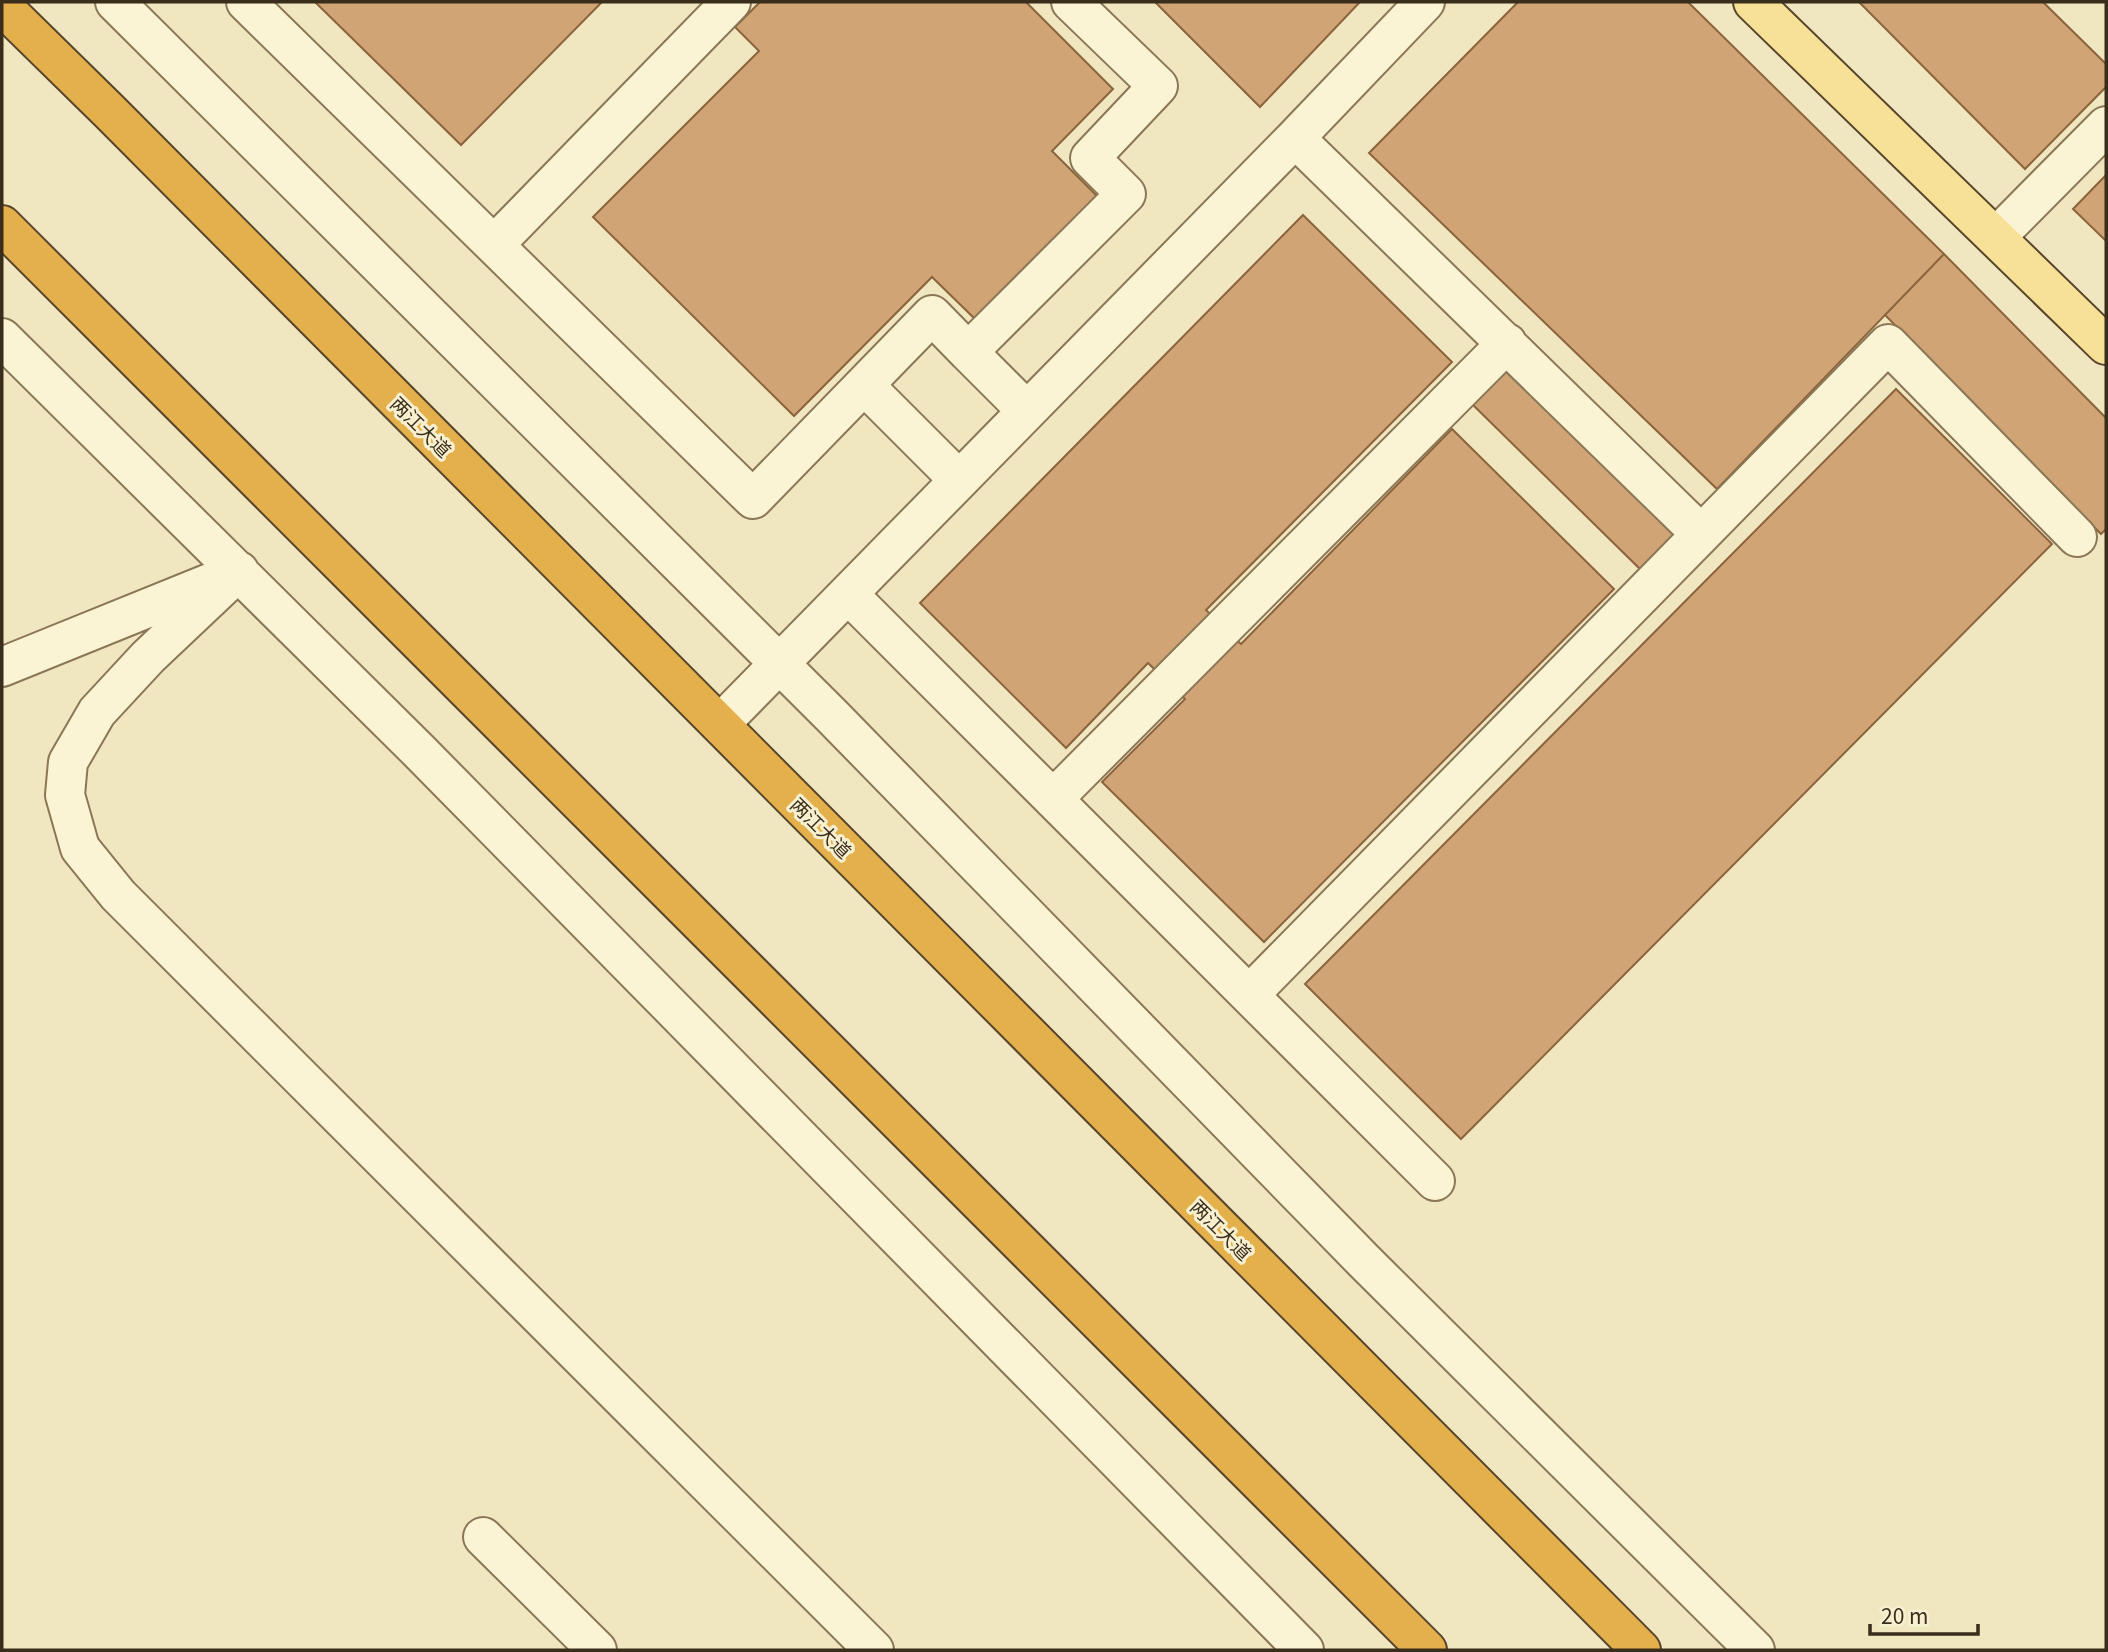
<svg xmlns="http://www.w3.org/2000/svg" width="2108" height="1652" viewBox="0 0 2108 1652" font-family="Georgia,'Noto Sans SC',serif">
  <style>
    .building { fill: #d0a474; stroke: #8b633c; stroke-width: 2 }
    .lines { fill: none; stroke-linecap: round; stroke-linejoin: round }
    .minor-casing { stroke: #8a7757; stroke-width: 42 }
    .major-casing { stroke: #58452c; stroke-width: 42 }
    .highway-casing { stroke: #58452c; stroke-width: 42 }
    .minor { stroke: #faf3d4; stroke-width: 38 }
    .major { stroke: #f6e196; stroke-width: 38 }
    .highway { stroke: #e4b04c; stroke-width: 38 }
    .labels { text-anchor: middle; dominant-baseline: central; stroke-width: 6; stroke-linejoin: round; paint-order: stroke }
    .street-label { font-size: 19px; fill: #392d1c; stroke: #f7f0d0 }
  </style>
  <rect width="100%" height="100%" fill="#f0e7c0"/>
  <path class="building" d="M315,2h287l-141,143z
    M760,2h266l87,87 -61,62 46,46 -122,123 -44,-43 -138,139 -201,-199 166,-166 -24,-24z
    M1155,2h205l-100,105z
    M1518,2h170l256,252 -227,235 -348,-336z
    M1859,2h184l63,62v23l-81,82z
    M2106,175v66l-33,-32z
    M1303,215l149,147 -246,248 35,34 211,-215 162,160 -350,353 -162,-160 83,-83 -37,-36 -82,85 -146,-145z
    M1944,254l162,164v111l-5,5 -216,-219z
    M1507,370l169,167 -34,34 -170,-167z
    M1896,389l156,155 -591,595 -156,-155z"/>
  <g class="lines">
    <defs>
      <path id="minor" d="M115,2l717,714 531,544 392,390
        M246,2l507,497 179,-184 36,37 158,-158 -36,-36 68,-72 -87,-84
        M1295,138l406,396
        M1996,237l110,-111
        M494,245l237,-243
        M2,338l418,414 884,898
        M968,352l59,59
        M864,385l95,95
        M239,571l-91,86 -51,55 -29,50 -3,33 15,53 38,47 756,755
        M848,594l587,587
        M2,667l215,-87
        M720,724l575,-586 130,-136
        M1053,799l454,-456
        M1249,995l639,-651 189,193
        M483,1537l114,113"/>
      <path id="major" d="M1753,2l353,343"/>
      <path id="highway" d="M2,6l108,106 1531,1538
        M2,225l1425,1425"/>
    </defs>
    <use href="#minor" class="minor-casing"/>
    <use href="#major" class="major-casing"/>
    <use href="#highway" class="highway-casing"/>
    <use href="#minor" class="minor"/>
    <use href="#major" class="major"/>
    <use href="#highway" class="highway"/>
  </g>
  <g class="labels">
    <g class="street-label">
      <text transform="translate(422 426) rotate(45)">两江大道</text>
      <text transform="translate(822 827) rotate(45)">两江大道</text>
      <text transform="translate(1222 1229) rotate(45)">两江大道</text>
    </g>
  </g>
  <rect width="2108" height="1652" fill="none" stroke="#392d1c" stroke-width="7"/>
  <path d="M1870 1624v10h108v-10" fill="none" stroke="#392d1c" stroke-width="3.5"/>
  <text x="1881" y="1624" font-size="21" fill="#392d1c" stroke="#f7f0d0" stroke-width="5" paint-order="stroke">20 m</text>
</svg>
